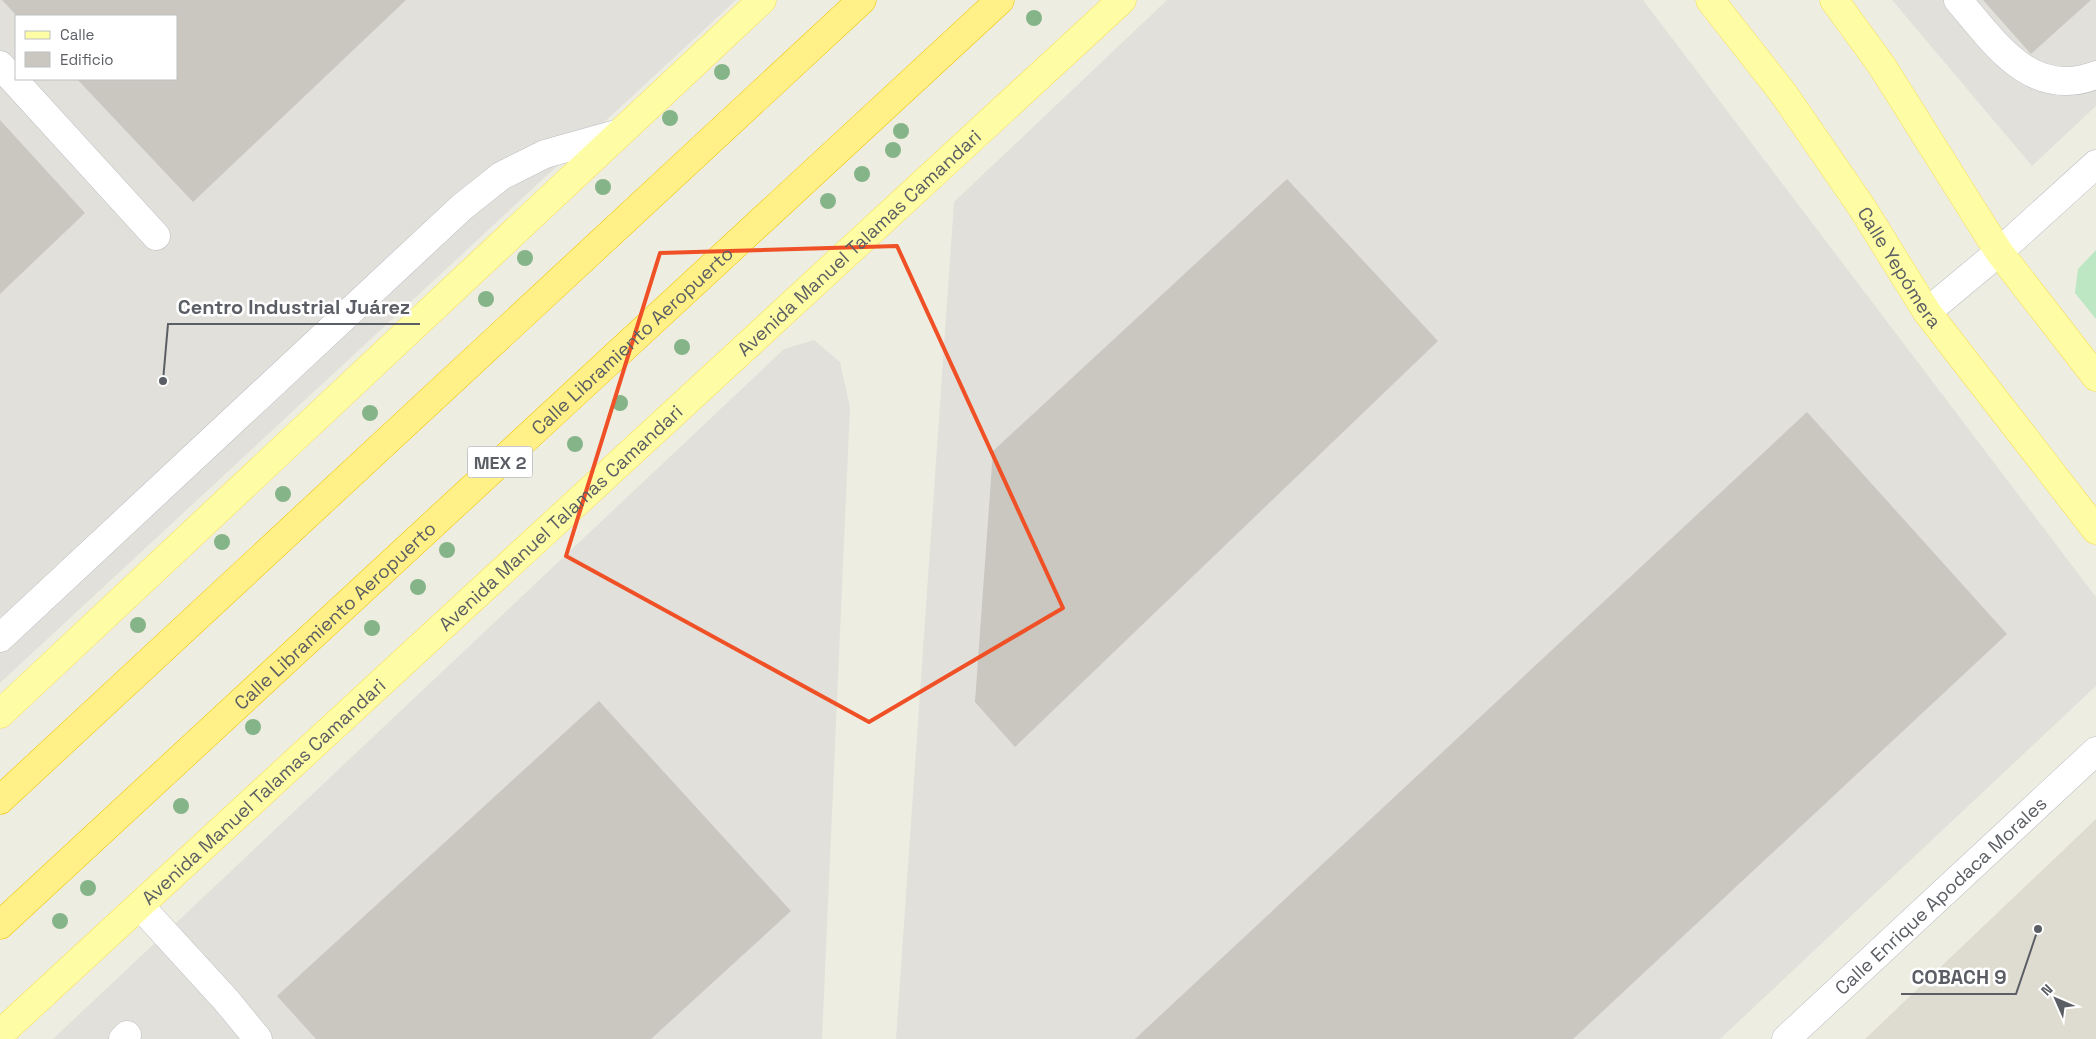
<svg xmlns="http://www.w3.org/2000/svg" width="2096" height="1039" viewBox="0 0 2096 1039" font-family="'Space Grotesk',sans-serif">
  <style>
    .industrial { fill: #e2e0da; fill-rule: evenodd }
    .education { fill: #dedcd1 }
    .green { fill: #bde7c3 }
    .building { fill: #c9c7bf }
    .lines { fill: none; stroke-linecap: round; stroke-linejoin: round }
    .minor-casing { stroke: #babcc2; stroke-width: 29 }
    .major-casing { stroke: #f7de53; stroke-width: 29 }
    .highway-casing { stroke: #f0c400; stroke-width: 29 }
    .minor { stroke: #fff; stroke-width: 28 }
    .major { stroke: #fffca6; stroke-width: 28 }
    .highway { stroke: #fff088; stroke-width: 28 }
    .tree { fill: #86b489 }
    .marked { fill: none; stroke: #f05026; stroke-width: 4; stroke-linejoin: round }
    .labels { text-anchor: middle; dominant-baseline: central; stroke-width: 5; stroke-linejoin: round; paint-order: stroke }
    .shield { fill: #fff; stroke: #8c8e92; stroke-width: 1 }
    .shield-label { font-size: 18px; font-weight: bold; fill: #5b5e64 }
    .street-label { font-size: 19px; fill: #5b5e64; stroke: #fff }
    .leader { fill: none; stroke: #5b5e64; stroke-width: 2 }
    .callout-dot { fill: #5b5e64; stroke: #fff; stroke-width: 2 }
    .callout-label { font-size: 20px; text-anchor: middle; font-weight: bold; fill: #5b5e64; stroke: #fff; stroke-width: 5; stroke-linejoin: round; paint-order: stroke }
  </style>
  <rect width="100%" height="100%" fill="#eeede2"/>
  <path class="industrial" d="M0,0h736l-736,683zM16,16h160v63h-160z
    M1167,0h476l453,597v89l-376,353h-824l58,-837z
    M1892,0h204v106l-64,60z
    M814,340l26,22 10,45 -28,632h-769l731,-690z"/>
  <path class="education" d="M2096,819v220h-231z"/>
  <path class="green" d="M2096,250v69l-21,-26 3,-24z"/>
  <path class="building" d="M2,0h404l-213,202 -116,-123h99v-63h-159z
    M1983,0h108l-60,54z
    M0,120l85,93 -85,81z
    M1287,179l151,162 -423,406 -40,-45 18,-251z
    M1807,412l200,222 -434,405h-438z
    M599,701l192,210 -140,128h-335l-39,-43z"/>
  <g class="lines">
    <defs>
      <g id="minor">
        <path d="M1958,0c37,43 73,100 138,75"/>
        <path d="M0,65l156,171"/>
        <path d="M1927,312l72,-60 97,-88"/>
        <path d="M0,638l462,-431 39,-31 44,-22 75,-21"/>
        <path d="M140,906l86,94 32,39"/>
        <path d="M123,1039l4,-4"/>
        <path id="s1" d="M1786,1039l310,-288"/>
      </g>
      <g id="major">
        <path id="s2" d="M1710,0l73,93 78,113 66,106 169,218"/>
        <path d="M1834,0l48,66 117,186 97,125"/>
        <path d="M0,714l762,-714"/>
        <path id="s3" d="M0,1034l1122,-1034"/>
      </g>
      <g id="highway">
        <path d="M0,800l862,-800"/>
        <path id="s4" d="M0,925l1000,-925"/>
      </g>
    </defs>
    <use href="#minor" class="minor-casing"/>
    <use href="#major" class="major-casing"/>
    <use href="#highway" class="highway-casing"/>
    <use href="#minor" class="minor"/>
    <use href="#major" class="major"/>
    <use href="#highway" class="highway"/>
  </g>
  <g class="tree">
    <circle cx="1034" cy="18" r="8"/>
    <circle cx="722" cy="72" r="8"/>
    <circle cx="670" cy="118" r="8"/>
    <circle cx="901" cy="131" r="8"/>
    <circle cx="893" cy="150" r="8"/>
    <circle cx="862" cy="174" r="8"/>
    <circle cx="603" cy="187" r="8"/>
    <circle cx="828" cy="201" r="8"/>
    <circle cx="525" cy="258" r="8"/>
    <circle cx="486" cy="299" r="8"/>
    <circle cx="682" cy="347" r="8"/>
    <circle cx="620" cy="403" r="8"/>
    <circle cx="370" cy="413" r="8"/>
    <circle cx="575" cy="444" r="8"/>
    <circle cx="283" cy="494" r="8"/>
    <circle cx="222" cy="542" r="8"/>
    <circle cx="447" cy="550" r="8"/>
    <circle cx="418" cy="587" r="8"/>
    <circle cx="138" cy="625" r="8"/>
    <circle cx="372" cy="628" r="8"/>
    <circle cx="253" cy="727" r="8"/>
    <circle cx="181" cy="806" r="8"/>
    <circle cx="88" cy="888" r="8"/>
    <circle cx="60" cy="921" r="8"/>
  </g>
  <path class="marked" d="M897,246l166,362 -194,114 -303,-166 94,-303z"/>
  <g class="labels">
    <rect class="shield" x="467.5" y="446.5" width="65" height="31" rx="4"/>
    <g class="shield-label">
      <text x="500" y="462">MEX 2</text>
    </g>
    <g class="street-label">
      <text stroke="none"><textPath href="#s3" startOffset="1168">Avenida Manuel Talamas Camandari</textPath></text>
      <text stroke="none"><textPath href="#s2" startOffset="328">Calle Yepómera</textPath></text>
      <text stroke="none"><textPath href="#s4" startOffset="861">Calle Libramiento Aeropuerto</textPath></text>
      <text stroke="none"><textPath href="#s3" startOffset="762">Avenida Manuel Talamas Camandari</textPath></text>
      <text stroke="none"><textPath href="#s4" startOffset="456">Calle Libramiento Aeropuerto</textPath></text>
      <text stroke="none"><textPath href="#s3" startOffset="358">Avenida Manuel Talamas Camandari</textPath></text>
      <text stroke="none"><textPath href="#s1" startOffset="211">Calle Enrique Apodaca Morales</textPath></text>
    </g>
  </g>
  <path class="leader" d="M163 381L168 324H420M2038 929L2016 994H1901"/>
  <g class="callout-dot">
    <circle cx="163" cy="381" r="5"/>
    <circle cx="2038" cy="929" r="5"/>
  </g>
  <g class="callout-label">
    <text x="294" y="314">Centro Industrial Juárez</text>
    <text x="1959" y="984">COBACH 9</text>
  </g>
  <rect x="15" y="15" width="162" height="65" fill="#ffffff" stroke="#bdbfc1"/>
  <rect x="25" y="31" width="25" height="8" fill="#fffca6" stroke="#bdbfc1"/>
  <text x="60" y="40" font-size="15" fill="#5b5e64">Calle</text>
  <rect x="25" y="52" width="25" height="15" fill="#c9c7bf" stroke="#bdbfc1"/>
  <text x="60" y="65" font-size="15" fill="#5b5e64">Edificio</text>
  <g transform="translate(2056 999) rotate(315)" stroke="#ffffff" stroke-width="4" paint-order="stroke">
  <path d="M0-4L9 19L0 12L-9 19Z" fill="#5b5e64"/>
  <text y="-8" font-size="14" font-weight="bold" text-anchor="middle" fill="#5b5e64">N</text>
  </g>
</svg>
